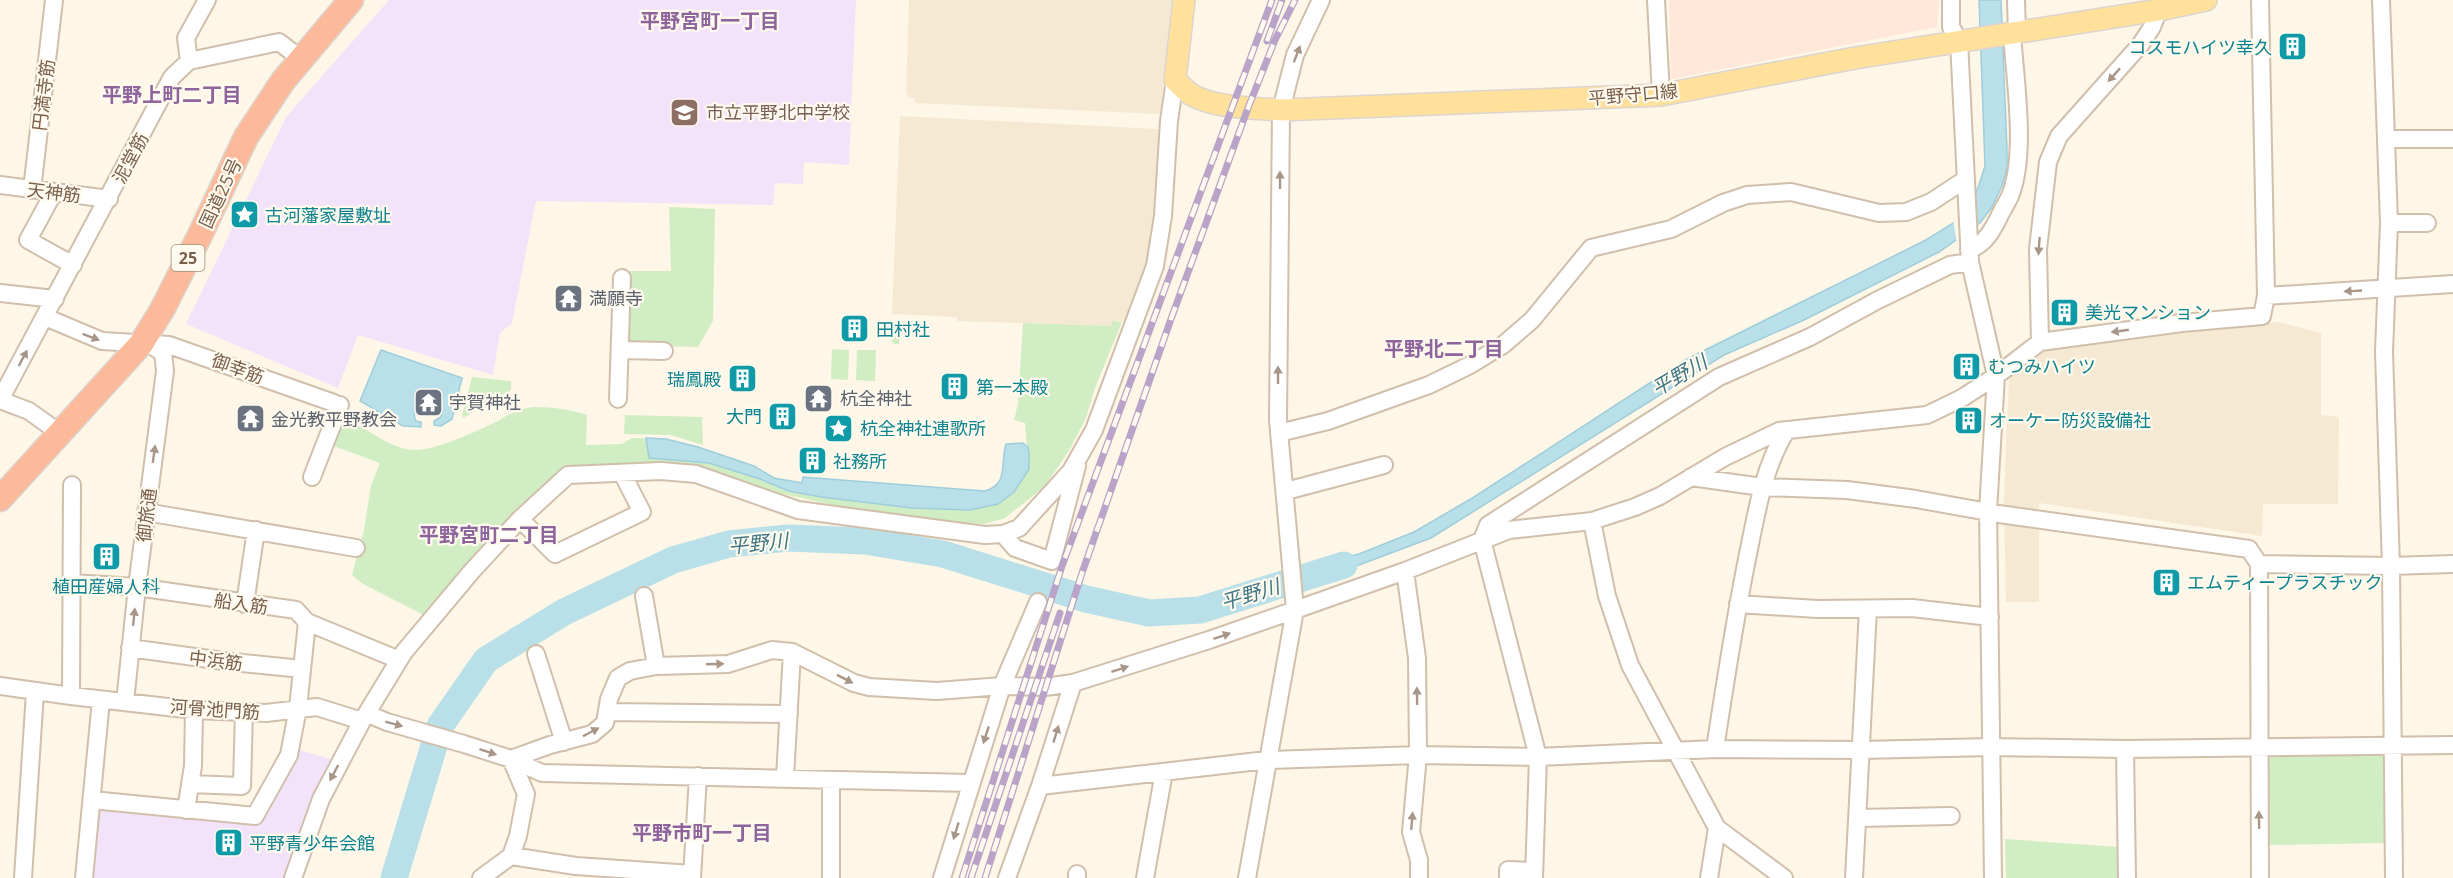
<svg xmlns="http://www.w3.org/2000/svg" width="2453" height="878" viewBox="0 0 2453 878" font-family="'Open Sans','Noto Sans JP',sans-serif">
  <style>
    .residential { fill: #f6e9d4 }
    .commercial { fill: #ffe7da }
    .education { fill: #f3e3fa }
    .green { fill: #d1edc3 }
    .water { fill: #b9dfe9; stroke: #9ecedc; stroke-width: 1.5 }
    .pier { fill: #fef6e6 }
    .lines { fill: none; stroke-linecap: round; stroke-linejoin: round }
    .river { stroke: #b9dfe9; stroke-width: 27 }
    .minor-casing { stroke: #d0bfab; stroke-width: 20 }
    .major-casing { stroke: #dcd5d0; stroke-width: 24 }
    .highway-casing { stroke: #dcd5d0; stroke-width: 27 }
    .minor { stroke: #fff; stroke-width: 16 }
    .major { stroke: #ffe19c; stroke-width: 21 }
    .highway { stroke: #fcba9a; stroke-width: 24 }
    .rail-casing { stroke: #baa3c9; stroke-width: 7 }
    .rail { stroke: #fffaee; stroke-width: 4.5; stroke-dasharray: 14; stroke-linecap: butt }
    .oneway { fill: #a89689 }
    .labels { text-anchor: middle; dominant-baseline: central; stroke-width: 4.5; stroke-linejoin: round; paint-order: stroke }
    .shield { fill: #fffaee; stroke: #a18d7a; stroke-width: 1.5 }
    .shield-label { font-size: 16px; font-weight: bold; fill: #795e49 }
    .culture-label { font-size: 18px; fill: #0d838f; stroke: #fffaee; text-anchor: start }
    .street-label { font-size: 18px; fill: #795e49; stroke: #fffaee }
    .education-label { font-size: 18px; fill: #785e54; stroke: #fffaee; text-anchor: start }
    .worship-label { font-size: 18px; fill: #5b616d; stroke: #fffaee; text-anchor: start }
    .neighbourhood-label { font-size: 20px; font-weight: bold; fill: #8e649d; stroke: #fffaee }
    .water-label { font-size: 20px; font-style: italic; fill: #3e7687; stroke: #fffaee }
  </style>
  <rect width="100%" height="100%" fill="#fef6e6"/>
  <path class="residential" d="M909,0h264l-13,114 -245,-11v-5h-5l-4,-5z
    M900,116l257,13 6,5 -14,135 -18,52h-19v5l-155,-5v-4l-65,-3z
    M2278,322l43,11v82l18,2 -1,87h-75l-1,32 -223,-33v99h-33l-2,-104 5,-120 35,-29z"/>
  <path class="commercial" d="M1669,0h270l-2,27 -266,52z"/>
  <path class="education" d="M389,0h467l-7,165 -45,-3 -1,22 -28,-1 -2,22 -237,-4 -24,122 -12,10 -7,42 -135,-40 -20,53 -152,-64 100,-207z
    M290,747l50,15 -47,116h-209l8,-78 162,16z"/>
  <path class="green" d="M669,207l46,2 -2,112 -15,26 -75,-2 4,-74h44z
    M1112,321l10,1 -27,66 -9,30 -17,33 -25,36 -39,31 -21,6 -39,-2 -94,-13 -68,-15 -59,-18 -162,-5 -40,34 -96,111 -63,-32 -11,-9 12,-45 7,-44 9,-23 -49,-18 13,-28c20,10 48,33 71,33 22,0 62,-19 83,-29 7,-4 16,-10 25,-12 15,-5 49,1 64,6l-1,30 36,-1 10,-6 24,1 34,6 84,35 211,13 16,-10 26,-35 -2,-25 -11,-3 4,-16 5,-81 88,3z
    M887,325l14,2 -2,17h-5l-8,-11z
    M832,349l17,1 -1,30 -17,-1z
    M857,350h19l-1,31 -19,-1z
    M472,377l39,4v9l-48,28 -1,-2z
    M625,415l77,2 1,28 -32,-10 -47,-1z
    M2384,755l1,88 -118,2 -1,-82 5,-6z
    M2005,839l114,8v31h-113z"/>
  <path class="water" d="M1979,0h22l6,150v18l-5,18 -10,21 -12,16 -41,29 -135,68 -80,35 -293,183 -120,45 -2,-15 50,-14 55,-22 60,-35 211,-137 241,-120 29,-18 23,-34 7,-22z
    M381,350l81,28 -10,41 -11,7 -7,-1v-4l7,-4 1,-7 -3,-4 -5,-1 -1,-7h-10v7l-5,1c-4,5 -5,10 -2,15l5,1v5l-18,-1 -43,-25z
    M646,438l20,1 32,8 56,19 20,12 28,5 1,-6 181,14c25,-5 16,-28 22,-47l17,-1 5,4 1,6v16l-15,23 -16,12 -28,6 -58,-2 -91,-11 -32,-6 -29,-12 -51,-16 -60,-5z"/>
  <path class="pier" d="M1975,188l1,41 -19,15 -4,-25z"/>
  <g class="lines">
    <path class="river" d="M394,878l46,-152 46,-66 78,-48 109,-52 56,-16 59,-6 77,3 78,13 143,45 63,14 51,-3 144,-45"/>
    <defs>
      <path id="minor" d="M1656,0l5,95
        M1951,0v27l8,14 11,221 26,114 -8,135 5,367
        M2016,0l1,33
        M2381,0l8,223 -5,129 7,214 3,312
        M189,61l90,-19 22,17
        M189,61l-3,-23 21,-38
        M2387,139h66
        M0,185l109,14
        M32,190l22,-190
        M54,192l-26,48 45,25
        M2389,223h38
        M1969,250c16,-6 23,-19 30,-33 3,-7 8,-14 11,-21 17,-41 5,-117 2,-162
        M0,293l55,6
        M2266,296l187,-12
        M45,317l57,24 67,4 165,58
        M2040,342l-2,-93 10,-87 11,-26 82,-92 11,-17 10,-26
        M620,350l44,1
        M618,399l4,-121
        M0,400l172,-323 17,-16
        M0,400l29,11 32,23
        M1279,433l49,-12 56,-20 45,-16 41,-20 33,-20 29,-25 59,-72 80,-19 52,-26 24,-8 44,-3 88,21 27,-1 25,-10 35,-23
        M312,477l28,-72
        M1691,477l71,10 85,3 69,9 83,15 250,35 10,15 1,314
        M1286,491l98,-26
        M146,512l210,36
        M520,519l35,35 87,-42 -20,-39
        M1592,521l15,75 23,69 87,163 67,50
        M1003,534l12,14 37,13 25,-95
        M2259,564l132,2 62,-2
        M1405,571l12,87 1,97 -7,77 8,28v18
        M71,583l66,4 159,23 11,12 92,38
        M644,596l12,70
        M245,604l11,-74
        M1738,604l79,5 95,-1 78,9
        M130,648l93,13 79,8
        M536,654l28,88
        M0,686l71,10 123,14 72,3 51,-6 45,14
        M71,696l1,-211
        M125,702l12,-115 28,-216 -2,-18 -12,-8 -10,-1
        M607,712l182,2
        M368,714l19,8 77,22 47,15 31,14 428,10
        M1715,749c10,-66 20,-131 33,-195 9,-43 15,-85 38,-123
        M2125,749l2,129
        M511,759l39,-14 42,-11 13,-11 4,-24 9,-21 12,-7 26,-5 72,-2 44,-14 20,2 62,31 15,4 68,4 65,-5 43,1 28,-4 136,-43 86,-30 110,-39 104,-41 83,-9 43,-14 25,-11 65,-39 54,-26 148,-16 35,-17 34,-22 44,-34 142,-19 80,-7 4,-20 -6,-296
        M785,778l7,-126
        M831,780v98
        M190,784l52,2 2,-74
        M1040,786l227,-26 151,-5 120,2 177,-8 146,1 130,-3 134,2 328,-4
        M92,800l163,16 34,-61 9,-47 9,-86
        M186,810l7,-44 1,-56
        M1858,818l93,-2
        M511,856l65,10 116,8
        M23,878l12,-186
        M84,878l17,-178
        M293,878l28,-79 41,-78 42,-69 68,-81 48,-52 48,-44 93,-4 35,3 102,36 187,25 18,-1 16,-6 52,-57 23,-41 61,-164 8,-50 6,-95 6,-41
        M481,878l30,-22 7,-20 8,-42 -15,-35
        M692,878l6,-102
        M942,878l60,-192 36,-84
        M1007,878l33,-92 33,-103
        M1077,878v-4
        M1145,878l19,-106
        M1247,878l48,-268 -17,-190 3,-310 14,-55 26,-55
        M1508,878v-8l25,1
        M1534,878l4,-121 -56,-217 6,-15 231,-148 91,-40 68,-37 72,-35 20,-3
        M1709,878l8,-50
        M1854,878l14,-269"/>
      <path id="major" d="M1184,0l-9,80c4,4 9,9 14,13 21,15 66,15 92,17l380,-15 194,-37 304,-48 47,-10"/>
      <path id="highway" d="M0,499l141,-155 21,-34 39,-77 45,-96 37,-56 68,-81"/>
    </defs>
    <use href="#minor" class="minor-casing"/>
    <use href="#major" class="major-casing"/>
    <use href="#highway" class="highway-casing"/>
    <use href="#minor" class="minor"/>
    <use href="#major" class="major"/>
    <use href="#highway" class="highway"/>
    <defs>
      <path id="rail" d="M1267,41l15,-41
        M962,878l100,-312 210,-566
        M971,878l89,-265
        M985,878l97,-305 89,-254 77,-211 27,-68 20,-40"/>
    </defs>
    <use href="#rail" class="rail-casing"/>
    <use href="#rail" class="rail"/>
  </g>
  <defs><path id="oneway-solid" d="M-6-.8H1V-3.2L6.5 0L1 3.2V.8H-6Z" transform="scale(1.5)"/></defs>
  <g class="oneway">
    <use href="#oneway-solid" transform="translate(1297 54) rotate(-69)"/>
    <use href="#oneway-solid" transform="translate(2114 75) rotate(132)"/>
    <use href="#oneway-solid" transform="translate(1280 180) rotate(-90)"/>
    <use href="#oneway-solid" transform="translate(2039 246) rotate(94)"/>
    <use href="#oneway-solid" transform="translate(2353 291) rotate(177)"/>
    <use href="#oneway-solid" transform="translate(2120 331) rotate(172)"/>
    <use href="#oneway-solid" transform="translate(91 337) rotate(21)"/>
    <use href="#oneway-solid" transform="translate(23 358) rotate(-62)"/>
    <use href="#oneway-solid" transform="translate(1278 375) rotate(-90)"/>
    <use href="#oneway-solid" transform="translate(154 454) rotate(-82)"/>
    <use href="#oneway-solid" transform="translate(134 617) rotate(-84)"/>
    <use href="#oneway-solid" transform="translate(1222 636) rotate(-19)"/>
    <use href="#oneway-solid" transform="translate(715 664) rotate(-2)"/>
    <use href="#oneway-solid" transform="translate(1120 669) rotate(-18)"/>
    <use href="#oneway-solid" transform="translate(845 679) rotate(27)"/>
    <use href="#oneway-solid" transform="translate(1417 696) rotate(-91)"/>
    <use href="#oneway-solid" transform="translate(394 724) rotate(15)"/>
    <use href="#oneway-solid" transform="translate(591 732) rotate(-28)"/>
    <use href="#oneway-solid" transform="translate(1056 734) rotate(-73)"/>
    <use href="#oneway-solid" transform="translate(986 735) rotate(108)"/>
    <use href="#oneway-solid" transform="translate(488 752) rotate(18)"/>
    <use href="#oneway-solid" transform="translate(334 773) rotate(118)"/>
    <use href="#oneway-solid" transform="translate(2259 820) rotate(-91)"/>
    <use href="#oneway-solid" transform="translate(1412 821) rotate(-85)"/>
    <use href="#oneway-solid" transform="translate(956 831) rotate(107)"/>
  </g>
  <defs>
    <symbol id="building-square" viewBox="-11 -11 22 22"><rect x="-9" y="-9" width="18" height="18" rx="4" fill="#0f9aa8" stroke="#fffaee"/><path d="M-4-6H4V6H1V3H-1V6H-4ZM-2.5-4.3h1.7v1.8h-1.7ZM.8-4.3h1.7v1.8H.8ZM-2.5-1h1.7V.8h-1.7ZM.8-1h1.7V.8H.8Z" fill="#fff"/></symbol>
    <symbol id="school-square" viewBox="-11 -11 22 22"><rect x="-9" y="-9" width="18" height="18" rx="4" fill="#8d6e63" stroke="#fffaee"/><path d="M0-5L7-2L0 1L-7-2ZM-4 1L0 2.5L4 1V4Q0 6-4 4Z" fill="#fff"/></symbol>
    <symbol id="sight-square" viewBox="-11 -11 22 22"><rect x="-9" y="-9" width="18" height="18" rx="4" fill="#0f9aa8" stroke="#fffaee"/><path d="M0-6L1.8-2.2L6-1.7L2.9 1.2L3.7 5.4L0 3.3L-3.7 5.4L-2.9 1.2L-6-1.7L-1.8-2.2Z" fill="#fff"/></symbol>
    <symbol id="temple-square" viewBox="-11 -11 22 22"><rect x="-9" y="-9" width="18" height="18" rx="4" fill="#6b7280" stroke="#fffaee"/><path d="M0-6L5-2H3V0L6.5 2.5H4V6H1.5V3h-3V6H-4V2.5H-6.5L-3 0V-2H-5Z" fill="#fff"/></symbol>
  </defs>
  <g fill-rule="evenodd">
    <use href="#building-square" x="2276" y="30" width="33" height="33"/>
    <use href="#school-square" x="668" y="96" width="33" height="33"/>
    <use href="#sight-square" x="228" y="198" width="33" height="33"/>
    <use href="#temple-square" x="552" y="282" width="33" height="33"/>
    <use href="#building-square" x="2048" y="296" width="33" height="33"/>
    <use href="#building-square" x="838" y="312" width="33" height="33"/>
    <use href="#building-square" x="1950" y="350" width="33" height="33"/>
    <use href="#building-square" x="726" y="362" width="33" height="33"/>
    <use href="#building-square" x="938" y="370" width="33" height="33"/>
    <use href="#temple-square" x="802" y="382" width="33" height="33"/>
    <use href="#temple-square" x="412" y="386" width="33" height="33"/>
    <use href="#building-square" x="766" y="400" width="33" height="33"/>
    <use href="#temple-square" x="234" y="402" width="33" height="33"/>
    <use href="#building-square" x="1952" y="404" width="33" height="33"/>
    <use href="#sight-square" x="822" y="412" width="33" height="33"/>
    <use href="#building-square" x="796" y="444" width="33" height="33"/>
    <use href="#building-square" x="90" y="540" width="33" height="33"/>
    <use href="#building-square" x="2150" y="566" width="33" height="33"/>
    <use href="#building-square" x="212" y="826" width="33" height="33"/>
  </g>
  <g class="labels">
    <rect class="shield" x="171.5" y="245" width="33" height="26" rx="4.5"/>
    <g class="shield-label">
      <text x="188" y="258">25</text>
    </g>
    <g class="culture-label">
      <text x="2272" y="47" text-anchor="end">コスモハイツ幸久</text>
      <text x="265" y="215">古河藩家屋敷址</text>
      <text x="2085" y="312">美光マンション</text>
      <text x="876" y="329">田村社</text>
      <text x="1988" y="366">むつみハイツ</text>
      <text x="721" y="379" text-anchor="end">瑞鳳殿</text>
      <text x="976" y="387">第一本殿</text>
      <text x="762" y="416" text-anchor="end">大門</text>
      <text x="1989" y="420">オーケー防災設備社</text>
      <text x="860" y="428">杭全神社連歌所</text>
      <text x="833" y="461">社務所</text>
      <text x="2187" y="582">エムティープラスチック</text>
      <text x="106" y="586" text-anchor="middle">植田産婦人科</text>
      <text x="249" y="843">平野青少年会館</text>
    </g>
    <g class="street-label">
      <text transform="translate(1633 94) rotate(-5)">平野守口線</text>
      <text transform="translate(43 95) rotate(-83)">円満寺筋</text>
      <text transform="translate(130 158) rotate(-62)">泥堂筋</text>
      <text transform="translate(54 192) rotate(7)">天神筋</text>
      <text transform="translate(220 193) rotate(-65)">国道25号</text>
      <text transform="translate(238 368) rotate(20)">御幸筋</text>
      <text transform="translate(146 515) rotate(-83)">御旅通</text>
      <text transform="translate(241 603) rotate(8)">船入筋</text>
      <text transform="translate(216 660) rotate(7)">中浜筋</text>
      <text transform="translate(215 709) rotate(4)">河骨池門筋</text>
    </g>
    <g class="education-label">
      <text x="706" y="112">市立平野北中学校</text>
    </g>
    <g class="worship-label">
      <text x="589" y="298">満願寺</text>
      <text x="840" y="398">杭全神社</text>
      <text x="449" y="402">宇賀神社</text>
      <text x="271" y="419">金光教平野教会</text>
    </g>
    <g class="neighbourhood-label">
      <text x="710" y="20">平野宮町一丁目</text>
      <text x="172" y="94">平野上町二丁目</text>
      <text x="1444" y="348">平野北二丁目</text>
      <text x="489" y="534">平野宮町二丁目</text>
      <text x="702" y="832">平野市町一丁目</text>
    </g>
    <g class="water-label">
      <text transform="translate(1679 375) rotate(-30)">平野川</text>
      <text transform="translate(758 543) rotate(-6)">平野川</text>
      <text transform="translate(1250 594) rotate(-17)">平野川</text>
    </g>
  </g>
</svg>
